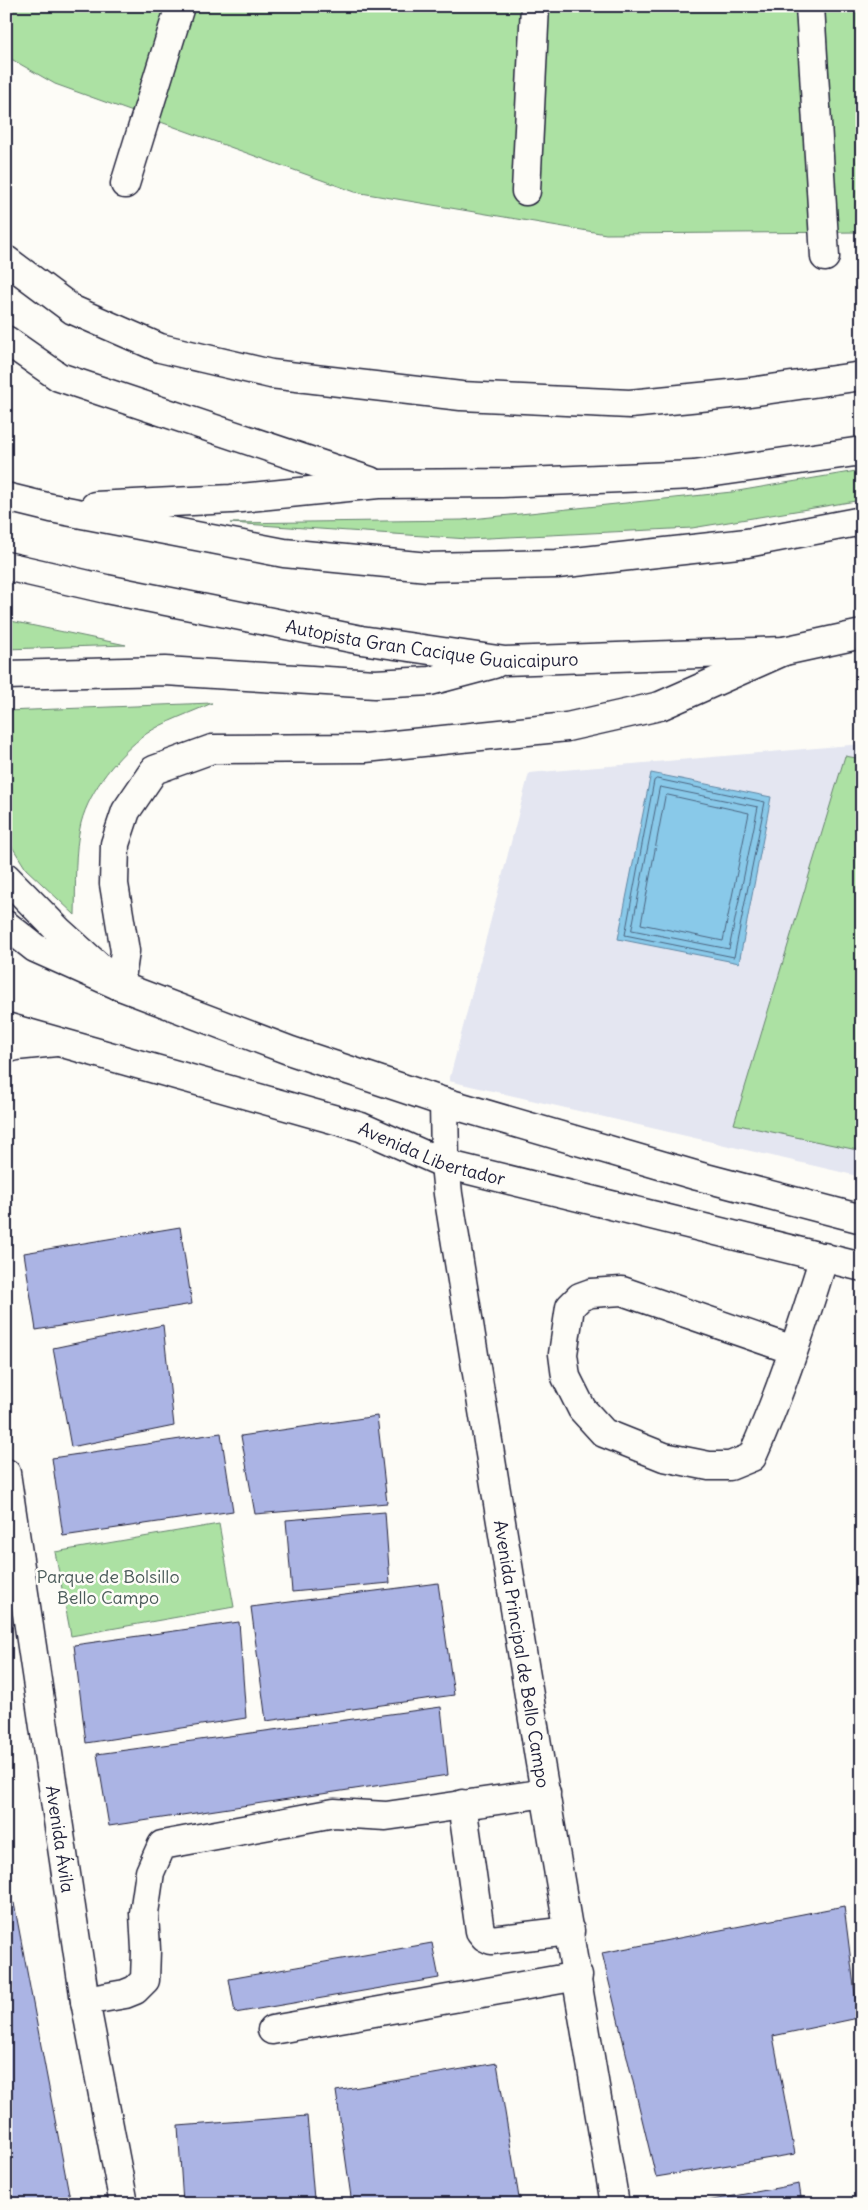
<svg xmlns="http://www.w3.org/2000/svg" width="868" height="2210" viewBox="0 0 868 2210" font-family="Delius,sans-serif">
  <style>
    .built { fill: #e4e6f1 }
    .green { fill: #ace1a3; stroke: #67826f }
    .water { fill: #89c9e9; stroke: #6086a3 }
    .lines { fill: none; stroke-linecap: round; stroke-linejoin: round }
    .shore { stroke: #4b6581; stroke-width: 1 }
    .building { fill: #abb4e4; stroke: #22223b }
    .minor-casing { stroke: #22223b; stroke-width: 31 }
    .major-casing { stroke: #22223b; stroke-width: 31 }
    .highway-casing { stroke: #22223b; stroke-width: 31 }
    .minor { stroke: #fdfcf7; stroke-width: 28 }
    .major { stroke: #fdfcf7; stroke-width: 28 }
    .highway { stroke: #fdfcf7; stroke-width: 28 }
    .labels { text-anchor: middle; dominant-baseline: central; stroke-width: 5; stroke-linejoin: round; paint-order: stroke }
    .street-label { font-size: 18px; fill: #22223b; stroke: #fdfcf7 }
    .park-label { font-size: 18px; fill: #4b5b5a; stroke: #fdfcf7 }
  </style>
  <rect width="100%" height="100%" fill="#fdfcf7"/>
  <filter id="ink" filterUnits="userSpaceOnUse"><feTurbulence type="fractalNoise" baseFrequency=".02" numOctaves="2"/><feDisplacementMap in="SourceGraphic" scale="10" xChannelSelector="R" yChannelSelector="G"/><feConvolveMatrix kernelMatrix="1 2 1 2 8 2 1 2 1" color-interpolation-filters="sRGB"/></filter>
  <g filter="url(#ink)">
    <path class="built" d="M862,744v433l-413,-96 80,-308z"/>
    <path class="green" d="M6,6h856v226l-256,2 -251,-42 -300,-108 -49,-28z
      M862,470v30l-170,28 -224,11 -238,-16 232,-3 270,-28z
      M6,620l120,25 -120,4z
      M212,703c-19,9 -49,19 -66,31 -28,21 -56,55 -65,89 -7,29 -5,62 -6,92l-49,-46 -20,-32v-126z
      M845,756l17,3v392l-128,-27z
      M219,1524l15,83 -163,29 -16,-84z"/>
    <path class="water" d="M651,773l120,24 -32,166 -121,-24z"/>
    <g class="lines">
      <path class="shore" d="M657,779l108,23 -31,155 -109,-22 29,-154z
        M660,787l98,20 -29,142 -97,-19z
        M668,795l81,18 -26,128 -82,-17 24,-127z"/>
    </g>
    <path class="building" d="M180,1227l12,77 -156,26 -12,-77z
      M163,1325l11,101 -103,21 -18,-99z
      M377,1416l10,87 -132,11 -14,-78z
      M221,1433l12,78 -170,25 -11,-78z
      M385,1512l5,71 -98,9 -6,-72z
      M438,1583l16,112 -188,26 -15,-114z
      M239,1622l7,96 -160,25 -12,-98z
      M441,1707l7,68 -339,51 -12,-72z
      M14,1903l57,301h-65v-299z
      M844,1906l14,112 -85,18 22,118 -139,23 -54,-224z
      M432,1943l7,35 -204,35 -6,-34z
      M497,2063l23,141h-168l-16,-113z
      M307,2116l7,83 -52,5h-79l-5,-78z
      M799,2184l3,20h-111z"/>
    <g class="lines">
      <defs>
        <g id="minor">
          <path d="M810,6l15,251"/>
          <path d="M125,184l55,-178"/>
          <path d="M526,191l9,-185"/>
          <path d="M6,260l67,50 87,38 111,26 190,22 169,8 120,-12 112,-16"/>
          <path d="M6,1049l10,-3 40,-4"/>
          <path id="s1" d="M444,1102l1,62 3,30 91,563 76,447"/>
          <path d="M793,1350l-171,-59 -31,2 -11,4 -10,10 -7,47 3,23 16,32 22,24 60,24 45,9h21l22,-9c29,-65 51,-133 72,-200"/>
          <path id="s2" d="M6,1473l79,528 39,203"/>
          <path d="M462,1804l18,127 5,6 6,3 79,-9"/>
          <path d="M85,2001l40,-7 10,-4 10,-10 1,-30 -2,-37 6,-41 12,-27 172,-32 52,3 160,-23"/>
          <path d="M272,2030l306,-54"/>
        </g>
        <g id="major">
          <path d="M6,925l29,23 85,38 171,65 153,51 254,74 164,43"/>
          <path id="s3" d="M6,1027l355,100 84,37 417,103"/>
        </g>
        <g id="highway">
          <path d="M6,340l53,37 311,104"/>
          <path d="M6,497l45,11 233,45 144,14 129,-3 190,-21 115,-22"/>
          <path d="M95,506l136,-7 147,-15 123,-1 193,-8 168,-24"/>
          <path id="s4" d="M6,566l100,23 255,51 144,21 279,-10 78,-17"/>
          <path d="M6,675l159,-4 210,13 55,-3 64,-17"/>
          <path d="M6,877l54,55 60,54"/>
          <path d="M120,986l5,-35 -11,-67 1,-40 11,-33 28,-41 58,-21 153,-1 202,-21 93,-21 124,-55"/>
        </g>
      </defs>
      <use href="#minor" class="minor-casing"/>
      <use href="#major" class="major-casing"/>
      <use href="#highway" class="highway-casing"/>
      <use href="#minor" class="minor"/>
      <use href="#major" class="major"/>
      <use href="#highway" class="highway"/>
    </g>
  </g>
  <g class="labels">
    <g class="street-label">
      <text stroke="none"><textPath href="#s4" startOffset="434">Autopista Gran Cacique Guaicaipuro</textPath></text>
      <text stroke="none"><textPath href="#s3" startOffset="445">Avenida Libertador</textPath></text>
      <text stroke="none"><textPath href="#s1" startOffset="558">Avenida Principal de Bello Campo</textPath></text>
      <text stroke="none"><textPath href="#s2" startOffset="370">Avenida Ávila</textPath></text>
    </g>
    <g class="park-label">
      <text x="108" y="1576">Parque de Bolsillo<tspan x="108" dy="21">Bello Campo</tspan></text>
    </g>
  </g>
  <rect width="868" height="2210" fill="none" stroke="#fdfcf7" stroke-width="25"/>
  <rect x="12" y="12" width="843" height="2185" fill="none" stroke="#22223b" stroke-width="2" filter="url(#ink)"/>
</svg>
